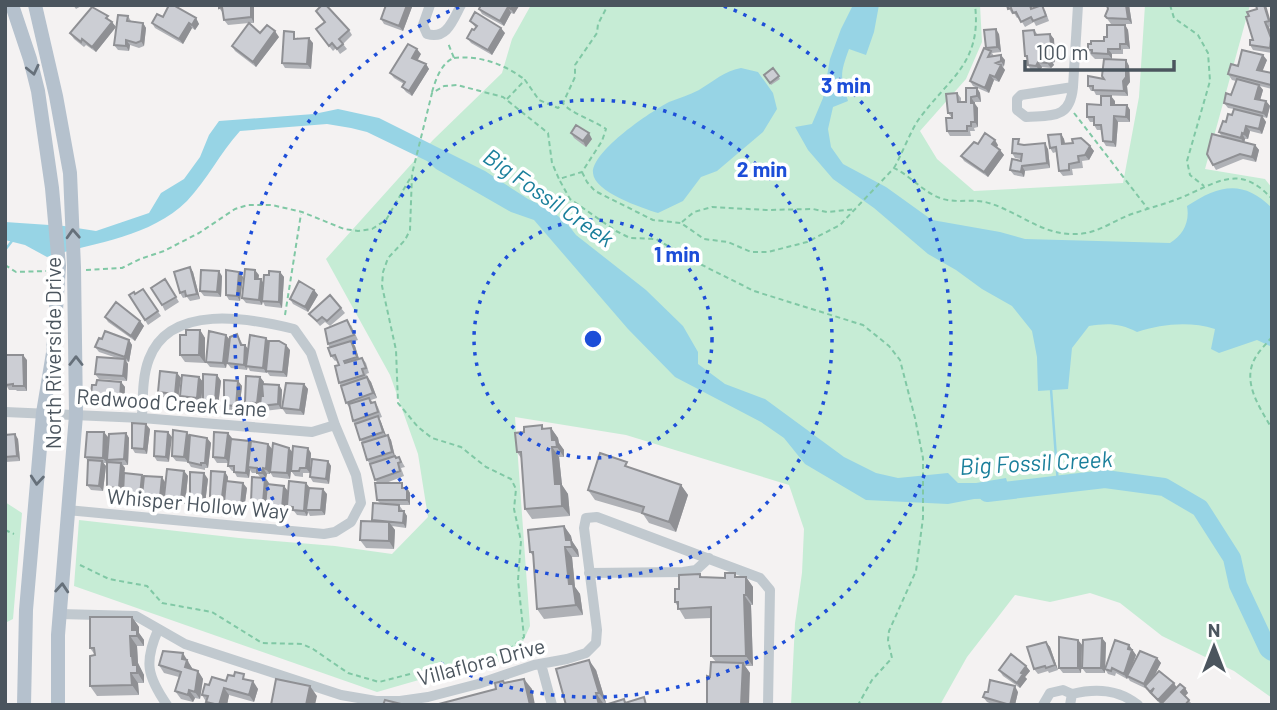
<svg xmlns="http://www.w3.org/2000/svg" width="1277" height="710" viewBox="0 0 1277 710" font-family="Barlow,sans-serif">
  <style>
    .green { fill: #c6ecd5 }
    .water { fill: #97d4e5 }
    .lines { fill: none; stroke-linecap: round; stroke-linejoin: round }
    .stream { stroke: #97d4e5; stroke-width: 2.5 }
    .river { stroke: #97d4e5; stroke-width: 18 }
    .path { stroke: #80c8a5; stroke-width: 2; stroke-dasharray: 5 3.5; stroke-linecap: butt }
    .minor { stroke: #c1c9cf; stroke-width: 10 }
    .major { stroke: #b5c1cd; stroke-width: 14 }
    .wall { fill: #afb1b6 }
    .shaded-wall { fill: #8f9094 }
    .building { fill: #ccced4; stroke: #8f9094; stroke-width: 2 }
    .oneway { stroke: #66707a }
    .ring { fill: none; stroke: #1d4ed8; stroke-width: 3.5; stroke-dasharray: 3.5 7 }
    .labels { text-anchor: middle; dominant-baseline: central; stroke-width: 7; stroke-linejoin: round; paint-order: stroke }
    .street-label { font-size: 21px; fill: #4b555e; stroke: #fff }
    .water-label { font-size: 23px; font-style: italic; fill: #1a7f9b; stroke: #fff }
    .centre { fill: #1d4ed8; stroke: #fff; stroke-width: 3.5 }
    .ring-label { font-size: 21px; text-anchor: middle; font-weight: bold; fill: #1d4ed8; stroke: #fff; stroke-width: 7; stroke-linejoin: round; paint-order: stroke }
  </style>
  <rect width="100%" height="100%" fill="#f4f2f2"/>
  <path class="green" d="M531,5h449l2,37 -16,37 -46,52 17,28 37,32 149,-8 16,-86 6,-92h105l-45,164 60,10 7,9v510l-38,-27 -72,-35 -42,-33 -30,-10 -40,9 -35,-7 -48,62 -27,48h-149l4,-82 7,-50 2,-44 -15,-44 -163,-50 -111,-18 15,209 -14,31 -48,14h-18l-73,21 -303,-106 5,-66 160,18 96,8 57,8 36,-37 -10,-63 -28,-79 -64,-116 107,-119 69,-67 10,-34z
    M5,502l17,11 -9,106 -8,4z"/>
  <path class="water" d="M853,5h26l-5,27 -8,23 -17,-6c-9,25 -9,27 -1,52l-15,6 -5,22 3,18 12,17 43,23 46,33 68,12 25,7 145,4c13,-8 20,-21 17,-37 32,-21 56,-27 85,2v139l-15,-7 -38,13 -8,-4 4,-20c-26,-8 -53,-5 -78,3 -17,-9 -30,-9 -48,-6l-17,22 -4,41 -30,2 -1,-34 -5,-26 -20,-25 -30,-17 -26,-19 -28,-16 -54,-46 -41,-29 -25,-29 -13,-23 17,-3 11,-26 7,-39 11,-30z
    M741,68l17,4 15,21 4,16 -14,23 -46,39 -16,6 -18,24 -25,12c-16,-5 -64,-21 -65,-40 -1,-22 57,-61 76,-71 10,-4 20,-7 30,-12 15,-9 25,-19 42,-22z
    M338,109l41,9 106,53 43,28 19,9 19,14 10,13 70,55 37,36 15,26v12l27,20 40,15 79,58 32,16 22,5 50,-5 10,10h18l30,-5 6,20 -38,1 -26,5 -82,-4 -61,-36 -21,-26 -23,-16 -86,-45 -47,-48 -94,-109 -23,-8 -75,-43 -9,-8 -60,-29 -16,-4 -24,-4 -87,7c-20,22 -33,49 -53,70 -38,37 -92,41 -140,56l-22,-12 -20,-5v-18l59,4 32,5 53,-18 12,-20 23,-14 16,-22 9,-22 10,-14 95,-7z"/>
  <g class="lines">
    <path class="stream" d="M5,250l7,-9
      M1051,389l7,96"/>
    <path class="river" d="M987,493l118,-14 59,8 36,21 32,50 6,27 30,64 4,3"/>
    <path class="path" d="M1170,5l4,13 24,17 10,18 2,28 -23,80 3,14 14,11
      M454,58c25,-3 50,6 70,21
      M432,92c4,-13 9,-29 22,-34l-6,-15
      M507,99l18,-19 14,20 19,8 4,-4
      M1074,113l74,96
      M894,168c8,-14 17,-38 25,-49 30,-41 63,-56 56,-114
      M582,172l5,10 8,9 58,29 28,3 23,16 24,3 23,10h17l39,-10 33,-17 54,-57c17,8 31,26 49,31 14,4 29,0 42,3 36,9 59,38 101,31 17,-3 32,-15 49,-20 17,-6 34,-10 50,-17 17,-7 37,-20 56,-17 12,2 23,11 31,20
      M560,181l10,18 46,32 14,7 26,1 36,21 62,31 109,34 26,21 11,14 15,58 8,40v60l-7,53 -27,60 -1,9 4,18 -20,22 -14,25
      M682,222l12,-10 18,-5 54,3 47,-1 14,3 29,-3
      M5,265l11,7 30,-1
      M86,270l36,-2 18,-9 24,-8 35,-18 36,-24 13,-4h24l30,7 42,17 14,2 14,-2 14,-9 26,-45
      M285,315l16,-101
      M1272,337c-5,6 -11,12 -15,18 -17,25 2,51 15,74
      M5,530l9,4
      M80,565l29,14 38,7 15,17 50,9 50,31 40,1 11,5 35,24 31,9 66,-17h21l23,-9 19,-2 3,-6 13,-11 -6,-57 3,-39 -7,-32 2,-20 -5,-10 -25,-12 -25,-20 -29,-9 -14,-11 -20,-24 -2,-53 -14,-64 1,-14 5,-14 17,-18 5,-10 2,-56 20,-81 12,-7 13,-1 46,12 45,36 4,30 7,16 23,-7 20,-31 4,-12c-11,-8 -38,-17 -43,-26l12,-26v-12l22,-32 1,-9 10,-19"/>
    <path class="minor" d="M430,5l-7,20 4,9c20,6 26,-14 34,-29
      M1073,87l-52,8 -4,4v11l9,7c27,-2 44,2 47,-30l5,-82
      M5,412l137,6 170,14 23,-7
      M67,510l257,24 11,-2 16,-10 10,-19 -5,-28 -21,-50 -24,-72 -17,-24c-45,-11 -124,-26 -145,30 -7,18 -6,40 -7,59
      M589,573l94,-1 13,-2 13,-12
      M60,614l76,2 49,28 156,51 35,6h24l28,-4 50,-13 56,-19 33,-6 19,-6 10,-10 1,-13 -13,-102 2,-10 11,-1 163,61 10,12 -2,115
      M158,630c-14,32 -11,46 9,75
      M541,664l11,41
      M1072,694c24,-6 46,-5 66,11
      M1043,705l7,-12 13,-3 9,4 -2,11"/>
    <path class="major" d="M12,5l18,54 8,32 14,97 7,78 -6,87 -10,60 -17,197 -2,95
      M35,5l21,91 14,77 4,94 2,148 -18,220v70"/>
  </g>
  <path class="wall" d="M73,5h10l-7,4z
    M254,5v18h-4l10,10 19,4 -23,30 -21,-16 -3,-5 17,-23 -21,2 -4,-5 -1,-7 -4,-5z
    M384,5h26l2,2 -9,24 -19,-7 -3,-5 4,-12z
    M481,5h37l1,1 -5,8 -3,-1 -7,13 -22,-12 -3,-5z
    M1007,5l38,5 4,11 -13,5 -2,-4 -9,5 -6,-10 -2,1 -3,-5 -2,1z
    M1098,5h31l3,19h-21l-6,-8 3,-7 -1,-2h-8z
    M1256,5l16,20v1l-3,1 3,9v17l-19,-3 -3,-5 3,-5 -4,-24 8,-7z
    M316,11l33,19 3,5 -9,9 4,5 -7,5 -4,-6 -3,3 -17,-22 9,-7z
    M128,16l3,5 12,2 3,5 -2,18 -5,2 -9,-3 -1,6 -11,-1 -4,-5z
    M163,17l33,1 3,6 -4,6 -3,-2 -9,16 -28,-16 -3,-5z
    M111,21l5,6 -20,25 -10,-7 -2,2 -10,-8 -4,-6z
    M470,21l35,12 -13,22 -21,-12 -4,-5 9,-10z
    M1125,25l3,5 2,19h-7v5h-11v5h-17l-4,-4 -3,-5 3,-6 13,-3 3,-4z
    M1034,30l4,5 12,-1 4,5 1,23 -2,1 1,2 -3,3 -9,-1 -2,4 -9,-1 -3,-5 -1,-5 -2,-4z
    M999,34l2,18 -9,1 2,3 11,4 -1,6 -1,1 2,3 -6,12 -5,-2 -5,13 -16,-7 -3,-5 17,-32 -1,-1z
    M298,37v2l15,4 -2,26 -26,-1 -3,-5z
    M421,54l-4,6 9,4 3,5 -17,27 -6,-4 -4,-5 2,-3 -10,-6 -4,-5z
    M1126,60l3,6 1,16 -3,4 1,10 -32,-1 -2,-4h-3l-3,-5 16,-7z
    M1267,60l-5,11 10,2v16l-12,-3 3,4 -3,10 6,1 4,5 -3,12 -4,-1 3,5 -4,12 -12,-3 -2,8h-3l-1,3 11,3 4,5 -3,12 -13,-3 -27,11 -3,-5 9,-28 -3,-5 13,-17 2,-6 -6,-1 -4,-5 7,-8 5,-14 -4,-1 -4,-6 10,-8z
    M773,68l7,11 -9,6 -7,-10z
    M977,88l3,5 1,9h-7l4,6v19l-4,1 1,3h-5l1,5h-21l-3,-5 5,-13 -4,-5 9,-20 4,5v4h5z
    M1115,101v4h12l3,5v12h-12l-2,25 -10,-1 -3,-5 -2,-11h-4l-3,-5v-3h-4l-3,-5 14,-12z
    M571,133l21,6 -6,8 -12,-9z
    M1061,134l3,5 1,5 25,2 4,5 -5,9 -7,1 1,7 -11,1 1,6 -10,1 -4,-5 -3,-19 -3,1 -3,-5z
    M978,144l20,1 -1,2 3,3 4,5 -16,22 -24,-16 -3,-5z
    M1022,145l26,4 2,19 -25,3 -1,6 -10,-2 -4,-5 11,-9v-2l-6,-1 -3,-5z
    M190,267l3,5 7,27 -10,2 -3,-4 -4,1 -3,-5z
    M239,272l4,5 -3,24 -11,-1 -3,-5z
    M280,272l4,5 -2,31 -17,-2 -2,-4 -1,3 -16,-2 -4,-5 17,-23 -1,4 5,4 6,-8z
    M222,276l-1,21 -17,-1 -4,-5z
    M165,279l14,23 -14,9 -3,-6z
    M143,289l18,27 -13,9 -19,-30 6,-1z
    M314,290l4,5 -10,17 -15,-8 -3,-5z
    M341,308l4,5 -15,13 -5,-4 -5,4 -11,-12z
    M105,317l35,4 4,5 -9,15 -27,-19z
    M351,325l7,15 -6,2 3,4 4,13 3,-1 4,5 3,10 -3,1 5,8 6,16 -6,2 2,3 2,-1 3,5 4,10 -3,1 2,4 5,14 2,-1 3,5 4,16 7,6 3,5 -4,1 3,8 -18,7 21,5 3,5v12h-14h3l8,11 -1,12 -14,-2 3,4 -1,19 -28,-1 -6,-8 13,-18 -1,-2 8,-17 -3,-3v-17l-7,-19 -3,-4 -5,-17 -9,-22 -3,-13 -4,-5 -5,-17 -2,-3v-18l-2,-5 -2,1 -4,-5 -1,-8 -2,-4z
    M200,330l5,8v25l-20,-1 -5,-7 6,-20z
    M237,334l6,11 5,4 18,-11 3,4 21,8 -3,27 -17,-1 -3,-4v1l-17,-2 -2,-4 -1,3 -16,-2 -4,-5 2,-13 -3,18 -16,-1 -4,-5 24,-23z
    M102,339l27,1 3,5 -3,17 -3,-1 2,3 -1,17 -28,-2 -4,-5 25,-15 -21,-7 -4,-5z
    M27,360v31h-10l-1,-1h-7l-3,-5 1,9h-2v-25z
    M177,373l4,5 -3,21 -16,-2 -4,-5z
    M217,375l4,6 -3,25 -12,-1 -3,-5z
    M199,377l4,5 -2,21 -18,-2 -3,-5z
    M260,377l4,5 -1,2 16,1 3,5 -1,19 -17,2 -3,-4h-12l-4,-5z
    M238,381l4,5 -3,25 -12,-1 -3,-5z
    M121,382l4,5 -1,17 -29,-4 -4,-5z
    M304,384l4,5 -4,26 -18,-1 -4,-6z
    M542,425l2,4 7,-1 7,10 1,5 5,7v7h-5l3,28 6,9 2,22 -38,3 -7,-10 -4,-51 -4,-6 7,-20z
    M150,429l-3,25 -12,-1 -3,-5z
    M155,431l14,31 -12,-1 -3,-5z
    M187,432l3,4 17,2 4,5 -3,25h-3v2l-14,-3 -3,-5 -12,-1 -4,-5z
    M126,433l3,5 -1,27h-5l2,3 -1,5 41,9 -2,20 -17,-1 -2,-4 -1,3 -17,-1 -4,-6 -12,-1 -3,-5 1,-25 -1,-2z
    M5,435l13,4 2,22 -15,1z
    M108,437l-1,26h-4l3,3 -3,25 -12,-1 -4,-5 1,-24 -3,-4z
    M232,438v1l17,2 1,2 18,1 4,5 17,-1 4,5 -3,26 -17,-2 -3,-5v2h-3l-1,4 3,6 19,7 -2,22h-18l-3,-5 -11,-1 -3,-5 9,-25 -3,-4h-5l-2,-3 -1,8 -12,-1 -3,-6h-2l-4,-5v-3h-11l-4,-6z
    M311,453l-1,20h-7v4l-8,-1 -4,-5z
    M328,461l3,5 -2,18 -16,-2 -3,-5z
    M631,468l50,17 7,10 -12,37 -27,-9 -6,-9 -48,-14 -7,-10z
    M184,471l4,5 -3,28 -17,-1 -4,-6z
    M225,472l3,5v4l19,7 -3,22 -16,-2 -4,-6h-10l-4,-6z
    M208,479l-3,25 -12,-1 -3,-5z
    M310,488l17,6 -2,21 -15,1 -2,-4 -1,4 -10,-1 -3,-4h-3l-4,-5z
    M564,526l7,10 1,5 6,9 1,7h-7l3,30 5,7 3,21 -39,4 -7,-10 -3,-52 -4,-5z
    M700,574l2,3 23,1 21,-1 7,10v18h-2l2,61h-8l5,7 -40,4 6,-15 -5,-6v-38l-26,1 -10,-17 4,-13z
    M132,617l7,10v6l5,7v6h-7l1,17 6,12v8h-6l1,12 -42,1 -7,-10 5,-31 -5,-7z
    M1102,638l4,5 -1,25 24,-23 7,10 -4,11 25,-8 4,5 -7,13 23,11 8,1 3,5 -3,3 6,7 5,2h-35l-14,-16 -17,-8 -2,-3 -1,1 -11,-6 -1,3 -7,-2 -3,-5v4h-19l-4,-5z
    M1078,640l4,5 -1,28h-18l-4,-5z
    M1046,642l4,5 8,23 -9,3 -1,-2 -10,3 -4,-5z
    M189,661l-1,1 4,6v1l6,2 5,8 -3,20 -5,-1 -2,4 -12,-3 -6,-8 4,-14 -15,-4 -5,-8z
    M1026,666l4,5 -5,6 2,2 -7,9 -17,-12 -4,-6z
    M596,670l10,33h-3v2h-37z
    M249,680l9,9 -4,13 -25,-7 -2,10h-19l-6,-10 7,-10 17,-4z
    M988,692h30l-3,13h-21l-7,-3 -4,-5z"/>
  <path class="shaded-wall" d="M251,5h3v18l-3,-6z
    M407,5h3l2,2 -9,24 -4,-5z
    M513,5h5l1,1 -5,8 -3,-5z
    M1126,5h3l3,19 -4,-5z
    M1264,5h2l6,21 -3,-5z
    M508,7l3,6 -7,13 -4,-5z
    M196,18l3,6 -4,6 -3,-5z
    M112,22l4,5 -20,25 -4,-5z
    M1265,22l4,5 3,9v14z
    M143,23l3,5 -2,18 -3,-5z
    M189,23l3,5 -9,16 -4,-5z
    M1125,25l3,5 2,19 -4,-5z
    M501,28l4,5 -13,22 -4,-5z
    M996,29l3,5 2,18 -4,-5z
    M275,31l4,6 -23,30 -3,-5z
    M1050,34l4,5 1,23 -3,-5z
    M309,38l4,5 -2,26 -4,-5z
    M126,40l4,5 -1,6 -3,-5z
    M417,49l4,5 -5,9 -4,-5z
    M1108,49l4,5v5l-4,-5z
    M1001,55l4,5 -1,6 -3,-5z
    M1263,55l4,5 -6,15 -4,-5z
    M1051,60l3,5 -3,3 -4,-5z
    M1126,60l3,6 1,16 -3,4 1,10 -4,-5 -1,-10z
    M1038,62l4,5 -2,4 -4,-5z
    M426,64l3,5 -17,27 -3,-5z
    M1001,65l4,5 -6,12 -4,-5z
    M990,75l4,5 -5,13 -4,-5z
    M1259,85l4,5 -4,14 -4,-5z
    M977,88l3,5 1,9 -4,-6z
    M1111,96l4,5v9l-4,-5z
    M971,97l3,5v5v-4l4,5v19l-3,-5z
    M1266,101l4,5 -3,12 -4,-5z
    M1127,105l3,5v12l-4,-5z
    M1114,116l4,6 -2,25 -3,-5z
    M1262,116l4,6 -4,12 -3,-5z
    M1246,126l4,5 -2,8 -4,-5z
    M589,133l3,6 -6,8 -3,-6z
    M1242,133l3,6 -1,5 -3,-6z
    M1061,134l3,5 2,10 -4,-5z
    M995,140l3,5 -2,4 -4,-5z
    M1045,143l3,6 2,19 -3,-5z
    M1255,145l4,5 -3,12 -4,-5z
    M1090,146l4,5 -5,9 -4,-5z
    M1000,150l4,5 -16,22 -4,-5z
    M1022,166l3,5 -1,6 -3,-5z
    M190,267l3,5 7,27 -3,-5z
    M255,270l4,5 -1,9 -3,-5z
    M219,271l3,5 -1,21 -4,-5z
    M239,272l4,5 -3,24 -3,-5z
    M280,272l4,5 -2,31 -3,-6z
    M261,279l3,5 -2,21 -3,-5z
    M314,290l4,5 -10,17 -3,-5z
    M140,321l4,5 -9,15 -4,-5z
    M200,330l5,8v25l-6,-8z
    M226,335l4,5 -4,28 -3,-5z
    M266,338l4,5 -3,30 -4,-5z
    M129,340l3,5 -3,17 -4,-5z
    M351,341l4,5 5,16 -3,-5z
    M245,345l4,5 -3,16 1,4 -3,-5z
    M286,345l4,5 -3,27 -4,-5z
    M23,355l4,5v31l-3,-5z
    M125,359l3,5 -1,17 -4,-5z
    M177,373l4,5 -3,21 -3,-5z
    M217,375l4,6 -3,25 -3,-5z
    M199,377l4,5 -2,21 -4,-5z
    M260,377l4,5 -3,26 -4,-5z
    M367,377l4,5 6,16 -4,-5z
    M238,381l4,5 -3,25 -3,-5z
    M121,382l4,5 -1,17 -4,-5z
    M304,384l4,5 -4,26 -4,-5z
    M279,385l3,5 -1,19 -3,-5z
    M378,416l3,6 6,16 -4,-6z
    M146,424l4,5 -3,25 -3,-5z
    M551,428l7,10 1,5 5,7v7l-12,-17z
    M104,432l4,5 -1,26 -4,-5z
    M168,432l4,5 -3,25 -3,-5z
    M187,432l3,5 -2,25 -4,-5z
    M126,433l3,5 -1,27 -4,-6z
    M228,433l4,5 -3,25 -4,-5z
    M15,434l3,5 2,22 -3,-5z
    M388,435l3,5 4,17 -3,-5z
    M207,438l4,5 -3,25 -3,-5z
    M249,441l3,5 -4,21 2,3 -1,8 -3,-5z
    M268,444l4,5 -2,25 -4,-5z
    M552,447l7,10 3,28 6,9 2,22 -8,-10 -7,-22z
    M289,448l4,5 -3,26 -3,-6z
    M308,448l3,5 -1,20 -4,-5z
    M102,461l4,5 -3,25 -4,-5z
    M328,461l3,5 -2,18 -3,-5z
    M121,463l4,5 -3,25 -3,-5z
    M263,468l4,6 -1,4 -4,-5z
    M184,471l4,5 -3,28 -4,-5z
    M225,472l3,5 -3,26 -3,-6z
    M204,473l4,6 -3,25 -3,-6z
    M142,475l3,5 -3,16 1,4 -3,-5z
    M162,477l3,5 -2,20 -3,-5z
    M265,478l4,5 -3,25 -3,-5z
    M243,483l4,5 -3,22 -3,-5z
    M306,483l4,5 -4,22 2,2 -1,4 -3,-5z
    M681,485l7,10 -12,37 -7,-10z
    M284,486l4,5 -2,22 -4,-5z
    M407,488l3,5v12l-3,-5z
    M323,489l4,5 -2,21 -4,-5z
    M404,511l3,5 -1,12 -3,-5z
    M389,522l6,8 -1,19 -5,-8z
    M564,526l7,10 1,5 6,9 1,7 -13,-17z
    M565,547l7,10 3,30 5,7 3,21 -7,-10 -7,-21z
    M746,577l7,10v18l-7,-10z
    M744,595l7,10 2,61 -7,-10z
    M132,617l7,10v6l5,7v6l-12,-16z
    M130,636l7,10 1,17 6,12v8l-11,-18 -2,-9z
    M1102,638l4,5 -1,30 -4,-5z
    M1078,640l4,5 -1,28 -3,-5z
    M1046,642l4,5 8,23 -3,-5z
    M1129,645l7,10 -9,24 -3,-5z
    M183,653l9,15 -2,7 -5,-8 -3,-8z
    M1157,658l4,5 -14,27 -3,-6z
    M589,660l7,10 10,33 -7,-10z
    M743,663l7,10 -1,32h-8z
    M1026,666l4,5 -5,6 2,2 -7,9 -3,-5 4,-10z
    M198,671l5,8 -3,20 -5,-7z
    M131,673l7,10 1,12 -7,-10z
    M524,679l8,10 3,16h-5z
    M253,681l5,8 -4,13 -5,-7z
    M1174,683l3,5 -15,17 -4,-5z
    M310,686l7,10 -2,9h-9z
    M1015,686l3,6 -3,13h-5z
    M224,688l5,7 -2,10h-8z
    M1185,688l3,5 -4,4 -3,-5z
    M189,690l6,8 -2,4 -5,-7z
    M596,693l7,10v2h-4z"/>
  <path class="building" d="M169,5h4l23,13 -4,7 -3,-2 -10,16 -27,-16 5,-9 6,3z
    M219,5h32v12l-27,3 -2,-13 -3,1z
    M322,5h4l23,25 -10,9 4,5 -6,5 -5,-6 -3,3 -13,-17 9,-7 -9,-11z
    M386,5h21l-8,21 -18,-7z
    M481,5h32l-2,4 -3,-2 -8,14 -21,-12z
    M1007,5h23l1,4 11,-4 4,11 -13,5 -2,-4 -10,5 -5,-10 -3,1 -2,-5 -3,1z
    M1107,5h19l2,14 -21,-1 -2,-2 3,-7z
    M1256,5h8l5,16 -4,1 6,16 -1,10 -20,-3v-5h3l-7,-23 3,-1 -2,-4 10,-3z
    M92,7l16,9 -2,2 6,4 -20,25 -10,-8 -1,3 -11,-9z
    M475,12l26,16 -13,22 -21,-12 5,-9 2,1 3,-4 -7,-5z
    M118,15l10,1 -1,5 16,2 -2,18 -5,2 -10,-3v6l-12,-1z
    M249,23l11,10 7,-8 8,6 -22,31 -21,-16z
    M1107,25h18l1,19h-6v5h-12v5l-16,-1v-3h-4v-6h3v-3h13v-4h3z
    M996,29l1,18 -11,1 -2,-18z
    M1034,30l1,5 15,-1 2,23 -4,1 3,2 -4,3 -9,-1 -2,4 -8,-1 -1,-9h-2l-2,-25z
    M284,31l10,1v7l15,-1 -2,26 -25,-1z
    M408,44l9,5 -5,9 14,6 -17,27 -7,-4 3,-5 -15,-9z
    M984,48l7,3 -3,6 13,-2v6l-5,2 5,2 -6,12 -5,-2 -5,13 -15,-7z
    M1242,50l21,5 -6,15 15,3 -1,12 -43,-11 3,-10 7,2z
    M1104,59l22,1v17l-3,4 1,10 -31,-1v-4h-5v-10l16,3 -2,-3z
    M773,68l6,8 -9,7 -6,-8z
    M1237,79l22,6 -4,14 11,2 -3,12 -39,-10 2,-10 5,2z
    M966,88h11v8l-6,1v6h3l1,19h-4v4h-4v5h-20l-1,-13h6v-5h-4l-2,-19 11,-1 1,9h8z
    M1101,96h10v9h16l-1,12 -12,-1 -1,26 -10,-1 -2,-16h-7v-8h-7v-13l14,1z
    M1234,109l28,7 -3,13 -13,-3 -2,8 -2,-1 -1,5 -22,-6 4,-11 3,1 2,-8 4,1z
    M576,125l13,8 -6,8 -12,-8z
    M985,133l10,7 -3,4 8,6 -16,22 -23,-16 13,-14 4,2z
    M1061,134l1,10 11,-1 -1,-4 9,-1 9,8 -5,9 -7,1 1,6 -10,2v6l-10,1 -3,-24 -6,1 -2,-13z
    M1212,134l43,11 -3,12 -12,-3 -27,11 -6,-11z
    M1013,139h6l-1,5 6,1 21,-2 2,20 -25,3 -1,6 -11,-2 2,-11 9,2 1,-7 -10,-1z
    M190,267l7,27 -11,2 -1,-5 -5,2 -6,-21z
    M245,269l10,1v9h6l-2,21 -17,-2z
    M201,270l18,1 -2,21 -17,-1z
    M226,270l13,2 -2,24 -11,-1z
    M269,271l11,1 -1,30 -17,-1 2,-26h5z
    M165,279l11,18 -14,8 -11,-17z
    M299,281l15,9 -9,17 -15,-8z
    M143,289l15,22 -13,9 -16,-25 5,-3 1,2z
    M330,295l11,13 -14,13 -5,-4 -5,4 -8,-7z
    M116,302l24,19 -9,15 -26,-19z
    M347,320l7,15 -26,9 -3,-15z
    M186,330h14l-1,25h-19v-20h6z
    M105,331l24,9 -4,17 -30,-10 4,-9 3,1z
    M209,331l17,4 -3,28 -17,-1z
    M237,334l4,11h4l-1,20 -17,-2 3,-26z
    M250,335l16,3 -3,30 -17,-2z
    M269,341h10l7,4 -3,27 -17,-1z
    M351,341l6,16 -13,4 1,2 17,-5 4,10 -4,1 2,6 -25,8 -4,-17 4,-1 -4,-10 -4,1 -3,-8z
    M6,355h17l1,31h-11v-2l-7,1z
    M97,357l28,2 -2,17 -28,-2z
    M160,371l17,2 -2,21 -17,-2z
    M203,374l14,1 -2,26 -12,-1z
    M182,375l17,2 -2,21 -17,-2z
    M246,376l14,1 -3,26 -12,-1z
    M367,377l6,16 -27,10 -5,-17z
    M97,380l24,2 -1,17 -29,-4 1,-10h4z
    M224,380l14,1 -2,25 -12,-1z
    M286,383l18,1 -4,26 -18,-2z
    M262,384l17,1 -1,19 -18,2 1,-10h2z
    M369,398l2,5 4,-1 3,10 -25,9 -4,-17z
    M378,416l5,16 -23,8 -5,-16z
    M132,423l14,1 -2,25 -12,-1z
    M542,425v4l9,-1 1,12h4l1,7h-5l3,37h6l1,22 -37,3 -4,-57h-4l-2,-19 9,-1v-5z
    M173,430l14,2 -3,25 -12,-1z
    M155,431l13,1 -2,25 -12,-1z
    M87,432h17l-1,26 -18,-1z
    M214,432l14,1 -3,25 -12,-1z
    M126,433l-2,26 -17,1 2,-26z
    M15,434l2,22 -12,1v-22z
    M190,435l17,3 -2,25h-4v2l-13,-3z
    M388,435l4,17 -25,8 -5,-17z
    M231,439l18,2 -3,32 -12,-1v-6h-6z
    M251,441l17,3 -2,25 -3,-1 -1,5h-5v-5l-9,-1z
    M273,443l16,5 -2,25 -17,-1z
    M293,446l15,2 -2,20h-6l-1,3h-8z
    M600,453l27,9 -2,4 56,19 -12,37 -27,-9 2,-6 -56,-17z
    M395,456l1,2 3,-1 2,5 -3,1 2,8 -25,9 -5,-16z
    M312,459l16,2 -2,18 -16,-2z
    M88,460l14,1 -3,25 -12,-1z
    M107,462l14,1 -2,25 -12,-1z
    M167,469l17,2 -3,28 -17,-2z
    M211,471l14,1 -3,25 -12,-1z
    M190,472l14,1 -2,25h-12z
    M124,473l18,2 -2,20 -17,-1z
    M144,476l18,1 -2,20 -18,-1z
    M252,477l13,1 -2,25 -12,-1z
    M226,481l17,2 -2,22 -17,-2z
    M289,481l17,2 -2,28 -11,-1v-3l-6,-1z
    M375,483h27v5h5v12h-30z
    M267,484l17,2 -2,22h-17z
    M309,488l14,1 -2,21h-15z
    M373,503l26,2v6h5l-1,12 -31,-3z
    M361,521l28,1v19l-29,-1z
    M564,526l2,14h5l1,7h-7l4,37h4l3,21 -39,4 -4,-57h-3l-2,-22z
    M725,573h10v4h11v18h-2l2,61h-35v-49l-33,2v-7h-3v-13h4v-14l21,-1v3l25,1z
    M90,617h42v13h5v6h-7l1,20h1l1,9h4v8h-6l1,12 -42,1v-30l5,-1 -1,-7h-4z
    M1059,637l19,3v28h-19z
    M1102,638l-1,30h-19l1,-28z
    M1115,640l14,5 -1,4 4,1 -8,24 -12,-6 -1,3 -6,-2z
    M1046,642l9,23 -9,3 -1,-2 -11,3 -7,-22z
    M163,651l20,2 -1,6 5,1 -2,7 13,4 -3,21 -6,-2 -1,5 -13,-4 6,-19 -22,-7z
    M1140,651l17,7 -13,26 -17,-8z
    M1011,654l15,12 -5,7 2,1 -6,9 -18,-13z
    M589,660l10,33h-3l3,12h-33l-10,-36z
    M711,662l32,1 -2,42h-34v-29l3,1z
    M1159,671l15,12 -16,17 -7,-7 3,-5 -4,4 -5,-6z
    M235,672l9,2 -1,5 10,2 -4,14 -25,-7 -5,17 -13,-3 2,-6 -6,-1 3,-11 4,1 3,-8 14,4 2,-6 6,1z
    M276,679l34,7 -4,19h-35z
    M524,679l6,26h-95l61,-16 -1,-6 8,-2 1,2z
    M990,680l25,6 -5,19 -27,-8 2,-5h3z
    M1180,684l5,4 -4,4 8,8 -4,5h-23l-1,-1z
    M644,697l2,8h-41l19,-6 1,4z
    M385,700l20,5h-22z"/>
  <defs><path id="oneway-chevron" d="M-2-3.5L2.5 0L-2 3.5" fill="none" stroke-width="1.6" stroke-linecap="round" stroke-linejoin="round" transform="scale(1.75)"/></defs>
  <g class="oneway">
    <use href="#oneway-chevron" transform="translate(33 70) rotate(77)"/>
    <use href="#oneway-chevron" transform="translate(73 234) rotate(-93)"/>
    <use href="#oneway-chevron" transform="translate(76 361) rotate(-90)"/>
    <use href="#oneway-chevron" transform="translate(37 480) rotate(95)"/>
    <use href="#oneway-chevron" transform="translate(62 588) rotate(-86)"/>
  </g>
  <g class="ring">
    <circle cx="593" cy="339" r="119"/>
    <circle cx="593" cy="339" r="239"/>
    <path d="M724 6A358 358 0 1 1 462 6"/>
  </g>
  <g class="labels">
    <g class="street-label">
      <text transform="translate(52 353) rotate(-90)">North Riverside Drive</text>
      <text transform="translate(172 402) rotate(4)">Redwood Creek Lane</text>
      <text transform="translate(198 503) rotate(5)">Whisper Hollow Way</text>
      <text transform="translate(481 661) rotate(-15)">Villaflora Drive</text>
    </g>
    <g class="water-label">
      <text transform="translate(549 197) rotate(35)">Big Fossil Creek</text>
      <text transform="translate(1036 462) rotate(-3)">Big Fossil Creek</text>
    </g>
  </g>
  <circle cx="593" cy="339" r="10" class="centre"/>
  <g class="ring-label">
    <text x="846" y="93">3 min</text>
    <text x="762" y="177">2 min</text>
    <text x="677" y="262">1 min</text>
  </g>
  <rect width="1277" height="710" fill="none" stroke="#4b555e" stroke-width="14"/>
  <g transform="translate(1214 647)" stroke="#ffffff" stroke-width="5" paint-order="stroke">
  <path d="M0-5L12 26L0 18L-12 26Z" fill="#4b555e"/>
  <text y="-10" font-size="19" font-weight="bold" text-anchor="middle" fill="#4b555e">N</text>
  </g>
  <path d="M1025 60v10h149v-10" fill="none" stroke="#4b555e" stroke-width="3.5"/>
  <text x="1036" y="60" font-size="21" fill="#4b555e" stroke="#ffffff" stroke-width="5" paint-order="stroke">100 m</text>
</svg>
